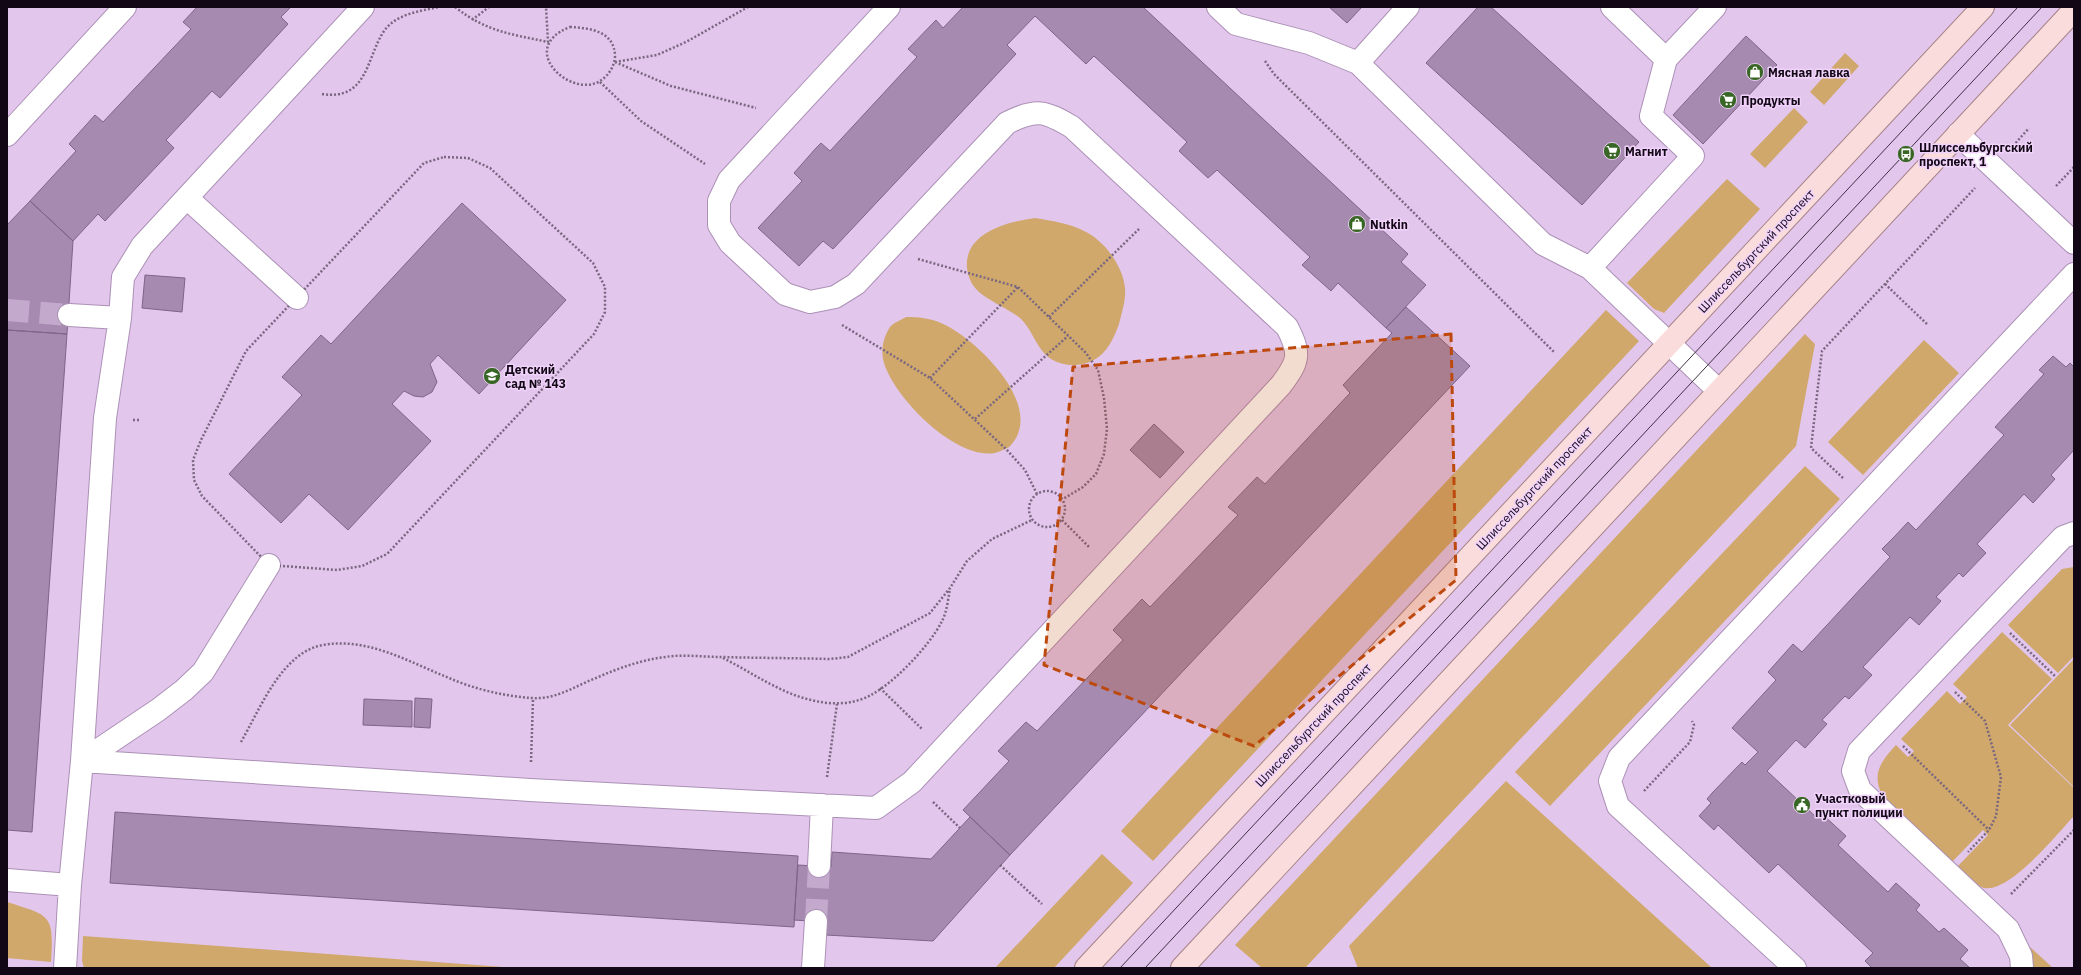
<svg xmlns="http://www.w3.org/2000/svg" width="2081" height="975" viewBox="0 0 2081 975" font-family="'IBM Plex Sans',sans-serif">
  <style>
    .green { fill: #d0a86b }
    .building { fill: #a68aaf; stroke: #7f6588 }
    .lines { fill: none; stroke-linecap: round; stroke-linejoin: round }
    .minor-tunnel { stroke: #c3aacc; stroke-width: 22; stroke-dasharray: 22 11; stroke-linecap: butt }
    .minor-casing { stroke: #ac91b6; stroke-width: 24 }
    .major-casing { stroke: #a68287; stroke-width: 24 }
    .path { stroke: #7a6780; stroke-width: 2.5; stroke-dasharray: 2 2; stroke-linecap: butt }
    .minor { stroke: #fff; stroke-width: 22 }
    .major { stroke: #fadcdc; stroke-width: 22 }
    .tram { stroke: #3f3143; stroke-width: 1 }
    .marked { fill: #bd490e; fill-opacity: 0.2; stroke: #bd490e; stroke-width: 3; stroke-dasharray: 8 5; stroke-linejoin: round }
    .labels { text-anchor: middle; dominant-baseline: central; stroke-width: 3; stroke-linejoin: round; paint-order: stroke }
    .poi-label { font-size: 12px; font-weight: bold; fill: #120815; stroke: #f0d2fa; text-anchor: start }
    .street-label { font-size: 12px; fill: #120815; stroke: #f0d2fa }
  </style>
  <rect width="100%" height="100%" fill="#e2c6ec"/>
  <path class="green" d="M1845,53l14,13 -35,39 -14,-13z
    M1794,108l14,14 -43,46 -15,-14z
    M1727,179l33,30 -96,104 -10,-4 -27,-26z
    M1035,218c17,3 34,5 49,13 20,9 39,35 41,57 1,12 -3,24 -6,36 -5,14 -12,29 -25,36 -13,7 -30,7 -43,-1 -15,-10 -18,-29 -31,-41 -13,-10 -29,-16 -41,-26 -7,-6 -11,-15 -12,-24 -3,-35 40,-46 68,-50z
    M1606,310l33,31 -486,520 -32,-30z
    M906,317c12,0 24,1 35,6 35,15 105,83 70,122 -2,3 -7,4 -10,6 -39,17 -111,-56 -118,-92 -2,-11 1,-23 7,-32 3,-4 11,-7 16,-10z
    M1805,334l10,10 -19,102 -491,522h-43l-27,-23z
    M1924,340l35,33 -96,102 -35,-33z
    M1805,466l35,33 -290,307 -35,-34z
    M2074,567v89l-16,17 -50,-48 54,-56z
    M2002,632l50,47 -44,46 66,63v28c-17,18 -64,77 -90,72 -10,-2 -19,-14 -27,-21l31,-32 -5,-5 -31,32 -68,-64c-13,-22 -5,-35 12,-53l12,12 6,-6 -13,-12 46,-48 13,13 7,-7 -14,-13z
    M2074,659v126l-1,1 -63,-61z
    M1506,781l206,187h-354l-9,-22z
    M1102,854l31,29 -79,85h-59z
    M7,902c44,14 47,12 44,60l-44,-4z
    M83,936l434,32h-433l-2,-7z
    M2030,947l23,21h-22z"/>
  <path class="building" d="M197,7h94l-10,10 7,7 -68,74 -8,-7 -46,49 8,8 -69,73 -7,-7 -25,27 -43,-40 46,-50 -7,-7 26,-29 8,7 88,-93 -8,-7z
    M963,7h180l265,247 -7,8 25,23 -40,43 -48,-45 -7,8 -29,-26 8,-8 -93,-87 -9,8 -29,-27 8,-9 -93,-86 -8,8 -51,-48 -28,29 9,9 -183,195 -10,-8 -24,25 -41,-38 44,-47 -8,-8 22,-25 5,-5 9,8 87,-94 -9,-8 28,-29 7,8z
    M1329,7h33l-15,16z
    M1478,7h13l148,135 -57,63 -156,-142z
    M1746,36l31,29 -74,79 -30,-29z
    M30,201l43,40 -6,93 -60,-4v-105z
    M462,203l104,97 -87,94 -41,-39 -8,9 7,18 -5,10 -9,5 -9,-1 -10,-5 -12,13 39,37 -83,89 -39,-36 -28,29 -52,-49 73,-79 -20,-18 39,-42 10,9z
    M145,275l40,3 -3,34 -40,-4z
    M1406,307l64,59 -460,489 -47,-45 46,-49 -11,-10 28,-29 11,9 86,-91 -10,-10 29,-31 8,8 88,-92 -10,-8 29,-30 8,7 85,-91 -7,-8 49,-52 -6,-5z
    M7,330l60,4 -35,498 -25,-2z
    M2053,356l13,11 4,-4 4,4v83l-23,25 4,4 -22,24 -9,-9 -47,50 9,9 -23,24 -4,-4 -23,24 5,4 -22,24 -9,-8 -47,50 9,8 -23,24 -4,-3 -23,24 5,4 -22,24 -9,-8 -29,31 50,47 4,-5 25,23 -8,9 50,47 8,-9 24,22 -4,5 23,22 5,-4 24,22 -8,9 10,9h-98l-7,-7 8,-8 -95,-89 -9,9 -51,-48 -4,5 -15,-14 12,-13 -4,-4 6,-7 29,-30 3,3 13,-13 -26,-24 44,-48 -8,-8 25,-28 9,8 88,-95 -8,-8 13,-13 13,-14 8,8 88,-95 -9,-8 49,-53 -5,-4z
    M1154,424l30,28 -24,26 -30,-28z
    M415,698l17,1 -2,29 -16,-1z
    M364,699l48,2v26l-49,-2z
    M115,812l683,44 -4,71 -684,-44z
    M970,817l40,38 -77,86 -107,-6v-13l-32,-2 4,-55 33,2 1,-15 99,7z"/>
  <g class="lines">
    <path class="minor-tunnel" d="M7,310l62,5
      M816,921l3,-55"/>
    <defs>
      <path id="minor" d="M1218,7l18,17 73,19 49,20 185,181 47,24 129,123
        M1666,59l49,-52
        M1358,63l50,-56
        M1958,134l116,109
        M7,135l118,-128
        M187,198l110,100
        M1590,268l103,-112 -42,-40 15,-57 -54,-52
        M69,315l51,3
        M82,761l448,29 346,18 36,-26 369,-397c18,-24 20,-31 6,-58l-215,-200c-27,-16 -36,-19 -65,-4l-151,161 -21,13 -25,5 -25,-8 -55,-51 -11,-18v-24l10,-21 160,-173
        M82,761l76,-51 26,-20 19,-18 66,-107
        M819,866l3,-61
        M7,880l63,5
        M65,968l5,-83 12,-124 23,-343 15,-100 3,-41 19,-31 221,-239
        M813,968l3,-47
        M1795,968l-177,-162 -8,-25 9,-23 455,-484
        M2022,968l-1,-12 -13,-27 -148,-139 -7,-19 6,-20 204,-214 11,-4"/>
      <path id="major" d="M1086,968l897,-961
        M1182,968l892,-958"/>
    </defs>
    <use href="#minor" class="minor-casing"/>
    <use href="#major" class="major-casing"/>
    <path class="path" d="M455,7c32,25 56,27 93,35l-2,-35
      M472,20l17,-13
      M570,27c20,1 45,4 45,30 -1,8 -4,15 -11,21 -28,26 -91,-29 -34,-51z
      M1265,61l9,13 281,279
      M615,62l56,24 85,22
      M615,62l42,-7 29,-13 62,-35
      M600,82l41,39 64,43
      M322,94c46,7 44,-36 62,-63 12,-17 36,-20 55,-24
      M2013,146l16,-18
      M444,157l24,1 22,10 103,95 12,24v25l-11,22 -207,220 -25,12 -25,4 -68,-5 -67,-69 -8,-16 -1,-20 8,-20 45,-89 178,-188z
      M2056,186l18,-19
      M918,259l100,28 68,66 12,17 6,28 3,31 -3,25 -8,20 -13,13 -20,12
      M1885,284l42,40
      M1049,317l90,-88
      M842,325l88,53 76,71 19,21 12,24
      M930,378l88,-91
      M975,419l93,-83
      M133,420h6
      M1843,478l-32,-30 11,-97 153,-163
      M1029 509a18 18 0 1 1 36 0a18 18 0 1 1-36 0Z
      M1062,520l28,28
      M2010,633l46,44
      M723,658c28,14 57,35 88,42 16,4 32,5 48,0 27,-7 71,-54 83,-79 5,-9 6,-22 8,-32
      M880,688l42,41
      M1955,692l30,29 16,56 -5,39 -7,14 -21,22
      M241,742c19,-33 41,-90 82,-97 45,-8 86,17 126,33 25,11 55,18 82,20 25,2 44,-12 65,-20 23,-10 45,-18 69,-21 18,-3 38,0 56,0 36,1 73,1 109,2l18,-2 82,-44 20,-25 17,-27 25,-22 40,-19
      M1903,746l86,84
      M531,762l2,-63
      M827,777l10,-73
      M1644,791l46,-49 4,-17 -2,-4
      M933,802l27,26
      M1000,865l42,39
      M2011,894l63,-64"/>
    <use href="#minor" class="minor"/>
    <use href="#major" class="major"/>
    <path class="tram" d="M1120,968l898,-961
      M1145,968l897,-961"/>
  </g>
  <path class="marked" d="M1451,334l5,246 -202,166 -210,-81 29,-298z"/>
  <defs>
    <symbol id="shop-disc" viewBox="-11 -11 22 22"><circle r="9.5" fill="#386624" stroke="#f0d2fa"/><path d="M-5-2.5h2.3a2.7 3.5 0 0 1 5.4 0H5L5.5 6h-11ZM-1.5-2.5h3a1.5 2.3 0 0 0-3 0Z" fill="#fff"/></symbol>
    <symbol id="supermarket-disc" viewBox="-11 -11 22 22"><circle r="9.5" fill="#386624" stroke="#f0d2fa"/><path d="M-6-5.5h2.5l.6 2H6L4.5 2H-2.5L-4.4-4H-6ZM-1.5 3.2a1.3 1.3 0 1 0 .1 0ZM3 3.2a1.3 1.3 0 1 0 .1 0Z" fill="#fff"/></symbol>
    <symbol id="bus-disc" viewBox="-11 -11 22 22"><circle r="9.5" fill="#386624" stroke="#f0d2fa"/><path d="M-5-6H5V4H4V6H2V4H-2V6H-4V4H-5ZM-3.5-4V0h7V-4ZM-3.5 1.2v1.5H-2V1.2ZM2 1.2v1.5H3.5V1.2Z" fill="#fff"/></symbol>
    <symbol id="school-disc" viewBox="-11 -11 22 22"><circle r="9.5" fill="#386624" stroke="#f0d2fa"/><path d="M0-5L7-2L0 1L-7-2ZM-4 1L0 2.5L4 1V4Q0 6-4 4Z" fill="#fff"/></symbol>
    <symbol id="civic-disc" viewBox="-11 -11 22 22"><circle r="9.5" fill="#386624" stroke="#f0d2fa"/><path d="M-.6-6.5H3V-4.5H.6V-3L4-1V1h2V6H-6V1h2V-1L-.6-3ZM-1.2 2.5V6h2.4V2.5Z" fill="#fff"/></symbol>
  </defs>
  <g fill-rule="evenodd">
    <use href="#shop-disc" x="1745" y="62" width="20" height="20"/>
    <use href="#supermarket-disc" x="1718" y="90" width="20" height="20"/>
    <use href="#supermarket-disc" x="1602" y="141" width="20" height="20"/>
    <use href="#bus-disc" x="1896" y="144" width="20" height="20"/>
    <use href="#shop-disc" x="1347" y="214" width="20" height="20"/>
    <use href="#school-disc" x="482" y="366" width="20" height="20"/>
    <use href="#civic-disc" x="1792" y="795" width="20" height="20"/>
  </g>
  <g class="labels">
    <g class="poi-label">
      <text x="1768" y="72">Мясная лавка</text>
      <text x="1741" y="100">Продукты</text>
      <text x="1919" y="147">Шлиссельбургский<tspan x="1919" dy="14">проспект, 1</tspan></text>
      <text x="1625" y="151">Магнит</text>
      <text x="1370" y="224">Nutkin</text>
      <text x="505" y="369">Детский<tspan x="505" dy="14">сад № 143</tspan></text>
      <text x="1815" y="798">Участковый<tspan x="1815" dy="14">пункт полиции</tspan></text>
    </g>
    <g class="street-label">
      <text transform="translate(1756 251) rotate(-47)">Шлиссельбургский проспект</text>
      <text transform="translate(1534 488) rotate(-47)">Шлиссельбургский проспект</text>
      <text transform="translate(1313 725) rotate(-47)">Шлиссельбургский проспект</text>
    </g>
  </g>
  <rect width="2081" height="975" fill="none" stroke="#120815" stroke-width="16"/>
</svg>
